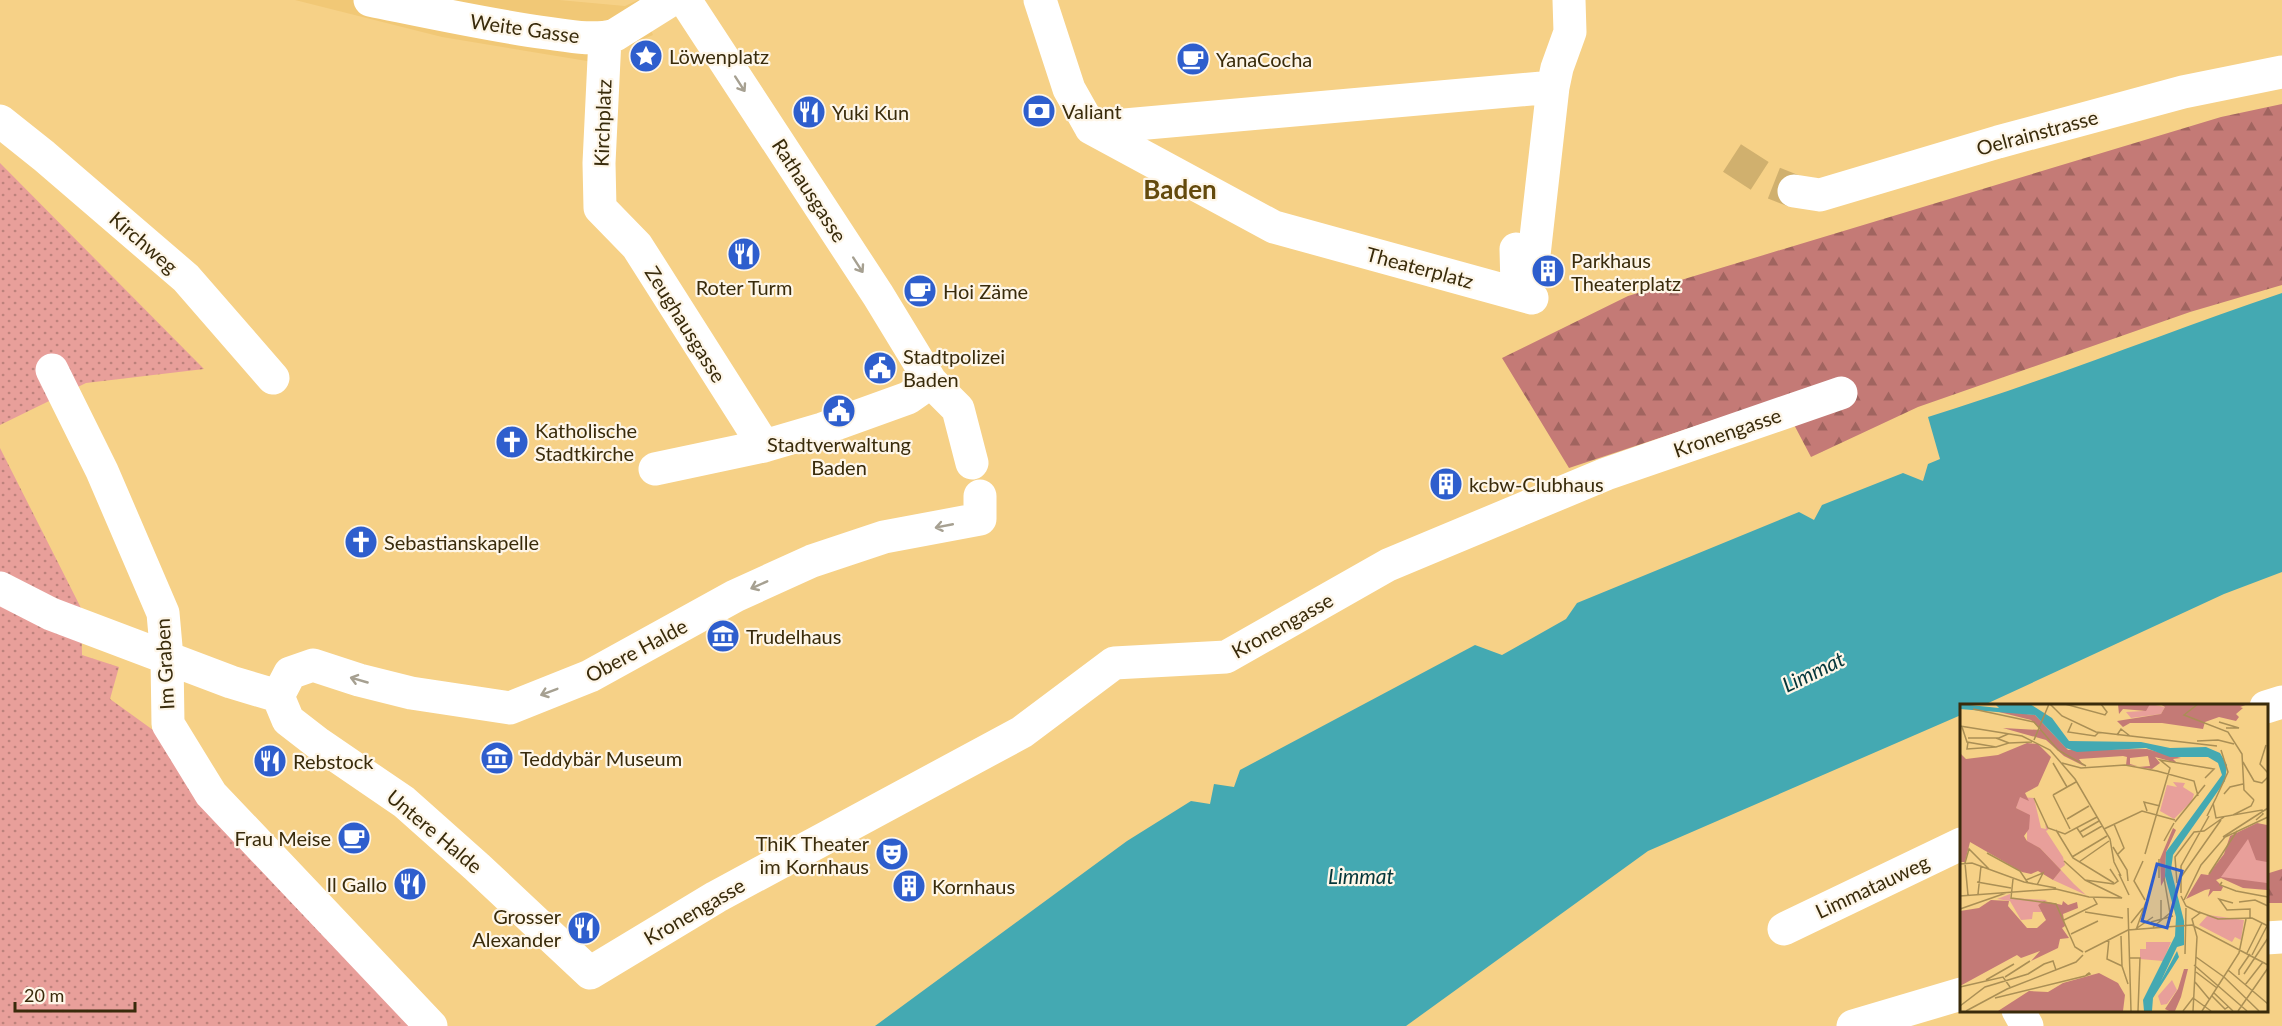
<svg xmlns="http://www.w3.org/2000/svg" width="2282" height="1026" viewBox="0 0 2282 1026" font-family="Lato,sans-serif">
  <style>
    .built { fill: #f1c876 }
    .forest { fill: url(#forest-firs) }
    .park { fill: url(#park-dots) }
    .water { fill: #44a9b2 }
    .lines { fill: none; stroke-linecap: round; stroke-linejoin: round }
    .street-tunnel { stroke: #d0b06e; stroke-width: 33; stroke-dasharray: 33 16; stroke-linecap: butt }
    .street { stroke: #fff; stroke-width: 33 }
    .secondary { stroke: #fff; stroke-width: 33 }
    .oneway { stroke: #a6a091 }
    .labels { text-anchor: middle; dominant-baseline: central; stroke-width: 4.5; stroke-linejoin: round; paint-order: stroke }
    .street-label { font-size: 20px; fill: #392b0b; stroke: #fef6e8 }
    .poi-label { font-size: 20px; fill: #392b0b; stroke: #fef6e8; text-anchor: start }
    .water-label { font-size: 21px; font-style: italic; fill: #04363a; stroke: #fef6e8 }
    .district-label { font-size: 26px; font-weight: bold; fill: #644a0d; stroke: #fef6e8 }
    .inset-road { fill: none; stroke: #aa8f55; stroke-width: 1.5 }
    .view { fill: #2e5ecd; fill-opacity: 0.15; stroke: #2e5ecd; stroke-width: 3 }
    .inset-edge { fill: none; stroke: #392b0b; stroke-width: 3 }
  </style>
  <defs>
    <pattern id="forest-firs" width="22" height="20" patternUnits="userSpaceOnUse" patternTransform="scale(1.5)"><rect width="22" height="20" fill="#c47a76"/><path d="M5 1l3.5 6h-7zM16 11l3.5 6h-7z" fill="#a0645f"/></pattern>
    <pattern id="park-dots" width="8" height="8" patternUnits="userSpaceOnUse" patternTransform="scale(1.5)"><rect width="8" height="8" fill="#e89f9a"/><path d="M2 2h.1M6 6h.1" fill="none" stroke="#bd827c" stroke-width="1.8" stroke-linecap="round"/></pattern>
  </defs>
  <rect width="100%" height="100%" fill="#f6d187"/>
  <path class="built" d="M295,0h264l66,6 13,-6h27l-21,13 9,22 -60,27 -151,-25z"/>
  <path class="forest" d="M2282,104v181l-92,27 -272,95 -107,50 -31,-59 -211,70 -67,-110 126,-62 593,-179z
    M2282,869v34h-16v-29z"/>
  <path class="park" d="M0,163l204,206 -118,14 -86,42z
    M0,448l81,160 1,47 37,12 -9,32 93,67 211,260h-414z"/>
  <path class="water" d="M2282,293v279l-58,22 -240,111h-23v10l-313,136 -242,175h-531l252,-185 64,-40 19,3 4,-20 20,3 6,-17 235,-125 27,10 64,-36 11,-16 222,-91 15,8 8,-15 81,-32 20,8 5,-17 12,-5 -12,-42c120,-37 236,-84 354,-124z"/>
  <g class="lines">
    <path class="street-tunnel" d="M1732,158l34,22 28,11"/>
    <path class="street" d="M370,0c59,12 118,25 177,33 22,3 47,8 68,2l56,-35
      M685,0l193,295 53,87 27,27 14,54
      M1040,0l29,89 22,39 183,99 258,71
      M605,38l-6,125 1,45 37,38 127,200
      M0,121l44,35 142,122 87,100
      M1091,128l462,-41
      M1794,191l26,4 178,-53 185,-50 99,-20
      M1532,298l-15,-11 -1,-38 18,6 19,-168 4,-19 13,-36 -1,-32
      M52,370l50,101 61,142 4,45 1,66 43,70 220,232
      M655,469l109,-23 58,-17 86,-31 23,-16
      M0,588l51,26 180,68 47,14
      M278,696l10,24 31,24 85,58 73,65 113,106 126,-76 306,-165 92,-69 112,-6 162,-92 218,-91 235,-81
      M278,696l12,-23 23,-8 46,15 52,13 99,15 80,-32 145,-80 77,-35 72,-24 96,-18v-23
      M2266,707l16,-5
      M1784,929l177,-85
      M2018,1010l9,16"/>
    <path class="secondary" d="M2266,938l16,-1
      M1853,1026l108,-32"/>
  </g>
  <defs><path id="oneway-shaft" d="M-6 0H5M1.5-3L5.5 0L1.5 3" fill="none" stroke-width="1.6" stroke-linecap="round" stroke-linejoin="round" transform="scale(1.5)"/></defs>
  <g class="oneway">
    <use href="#oneway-shaft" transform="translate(740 84) rotate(57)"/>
    <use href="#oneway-shaft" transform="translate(858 265) rotate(57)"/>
    <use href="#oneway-shaft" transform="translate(944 526) rotate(169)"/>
    <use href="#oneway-shaft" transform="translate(759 585) rotate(156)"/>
    <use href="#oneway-shaft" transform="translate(359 680) rotate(-164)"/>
    <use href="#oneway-shaft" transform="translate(549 692) rotate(159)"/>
  </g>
  <defs>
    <symbol id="sight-disc" viewBox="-11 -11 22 22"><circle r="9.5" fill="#2e5ecd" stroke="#fef6e8"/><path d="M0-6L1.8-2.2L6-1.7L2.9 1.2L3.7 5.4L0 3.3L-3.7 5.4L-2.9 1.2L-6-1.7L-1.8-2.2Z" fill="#fff"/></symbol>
    <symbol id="cafe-disc" viewBox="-11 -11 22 22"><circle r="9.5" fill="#2e5ecd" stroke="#fef6e8"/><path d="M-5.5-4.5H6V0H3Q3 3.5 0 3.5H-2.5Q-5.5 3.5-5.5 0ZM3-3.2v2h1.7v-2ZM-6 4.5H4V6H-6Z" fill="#fff"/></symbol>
    <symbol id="bank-disc" viewBox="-11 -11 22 22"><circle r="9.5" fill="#2e5ecd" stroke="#fef6e8"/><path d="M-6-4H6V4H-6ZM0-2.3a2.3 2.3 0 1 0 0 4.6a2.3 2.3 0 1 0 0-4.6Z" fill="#fff"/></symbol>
    <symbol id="restaurant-disc" viewBox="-11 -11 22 22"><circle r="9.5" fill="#2e5ecd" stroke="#fef6e8"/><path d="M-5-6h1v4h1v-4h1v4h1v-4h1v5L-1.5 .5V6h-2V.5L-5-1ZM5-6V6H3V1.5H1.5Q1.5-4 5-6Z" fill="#fff"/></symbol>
    <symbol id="building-disc" viewBox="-11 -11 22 22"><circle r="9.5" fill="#2e5ecd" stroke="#fef6e8"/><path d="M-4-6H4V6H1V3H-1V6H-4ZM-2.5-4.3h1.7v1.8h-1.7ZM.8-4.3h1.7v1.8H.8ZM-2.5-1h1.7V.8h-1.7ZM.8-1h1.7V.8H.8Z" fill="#fff"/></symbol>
    <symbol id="civic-disc" viewBox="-11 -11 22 22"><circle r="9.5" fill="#2e5ecd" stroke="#fef6e8"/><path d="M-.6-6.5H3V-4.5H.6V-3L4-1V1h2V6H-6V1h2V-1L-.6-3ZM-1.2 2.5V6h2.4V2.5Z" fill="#fff"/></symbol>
    <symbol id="church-disc" viewBox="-11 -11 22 22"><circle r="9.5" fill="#2e5ecd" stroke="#fef6e8"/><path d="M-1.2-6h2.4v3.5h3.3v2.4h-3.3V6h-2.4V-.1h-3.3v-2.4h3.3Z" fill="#fff"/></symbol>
    <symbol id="museum-disc" viewBox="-11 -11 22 22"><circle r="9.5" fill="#2e5ecd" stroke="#fef6e8"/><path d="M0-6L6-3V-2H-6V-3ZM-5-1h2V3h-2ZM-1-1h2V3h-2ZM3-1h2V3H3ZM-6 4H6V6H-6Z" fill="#fff"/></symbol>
    <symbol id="theatre-disc" viewBox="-11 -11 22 22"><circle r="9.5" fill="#2e5ecd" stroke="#fef6e8"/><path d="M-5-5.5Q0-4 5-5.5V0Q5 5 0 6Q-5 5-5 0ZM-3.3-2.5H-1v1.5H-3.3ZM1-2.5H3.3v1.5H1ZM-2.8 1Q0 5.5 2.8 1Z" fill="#fff"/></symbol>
  </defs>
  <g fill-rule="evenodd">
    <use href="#sight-disc" x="627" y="37" width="38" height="38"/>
    <use href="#cafe-disc" x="1174" y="40" width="38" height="38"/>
    <use href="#bank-disc" x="1020" y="92" width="38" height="38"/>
    <use href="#restaurant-disc" x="790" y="93" width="38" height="38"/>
    <use href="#restaurant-disc" x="725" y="235" width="38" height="38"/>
    <use href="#building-disc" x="1529" y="252" width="38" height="38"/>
    <use href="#cafe-disc" x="901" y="272" width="38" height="38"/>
    <use href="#civic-disc" x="861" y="349" width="38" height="38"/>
    <use href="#civic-disc" x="820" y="392" width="38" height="38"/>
    <use href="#church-disc" x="493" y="423" width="38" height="38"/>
    <use href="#building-disc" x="1427" y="465" width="38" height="38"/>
    <use href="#church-disc" x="342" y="523" width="38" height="38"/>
    <use href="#museum-disc" x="704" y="617" width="38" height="38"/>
    <use href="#museum-disc" x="478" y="739" width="38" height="38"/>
    <use href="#restaurant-disc" x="251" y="742" width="38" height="38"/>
    <use href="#cafe-disc" x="335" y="819" width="38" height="38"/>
    <use href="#theatre-disc" x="873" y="835" width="38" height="38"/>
    <use href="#restaurant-disc" x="391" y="865" width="38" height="38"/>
    <use href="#building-disc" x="890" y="867" width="38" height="38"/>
    <use href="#restaurant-disc" x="565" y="909" width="38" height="38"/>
  </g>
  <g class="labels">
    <g class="street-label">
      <text transform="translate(525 28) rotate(8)">Weite Gasse</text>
      <text transform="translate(602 123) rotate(-88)">Kirchplatz</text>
      <text transform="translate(2037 132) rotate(-15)">Oelrainstrasse</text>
      <text transform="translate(810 190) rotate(57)">Rathausgasse</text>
      <text transform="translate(144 242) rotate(41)">Kirchweg</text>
      <text transform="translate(1420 267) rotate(15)">Theaterplatz</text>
      <text transform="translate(686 324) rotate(58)">Zeughausgasse</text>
      <text transform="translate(1727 432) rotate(-19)">Kronengasse</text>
      <text transform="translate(1282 625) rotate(-29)">Kronengasse</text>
      <text transform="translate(636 650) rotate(-28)">Obere Halde</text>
      <text transform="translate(164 664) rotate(-93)">Im Graben</text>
      <text transform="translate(435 831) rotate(40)">Untere Halde</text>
      <text transform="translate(1872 886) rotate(-25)">Limmatauweg</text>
      <text transform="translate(694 911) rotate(-30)">Kronengasse</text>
    </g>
    <g class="poi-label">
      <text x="669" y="56">Löwenplatz</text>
      <text x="1216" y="59">YanaCocha</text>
      <text x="1062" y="111">Valiant</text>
      <text x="832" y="112">Yuki Kun</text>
      <text x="1571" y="260">Parkhaus<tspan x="1571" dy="23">Theaterplatz</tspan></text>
      <text x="744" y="287" text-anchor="middle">Roter Turm</text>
      <text x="943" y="291">Hoi Zäme</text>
      <text x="903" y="356">Stadtpolizei<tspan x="903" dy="23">Baden</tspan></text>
      <text x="535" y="430">Katholische<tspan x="535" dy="23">Stadtkirche</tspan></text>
      <text x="839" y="444" text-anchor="middle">Stadtverwaltung<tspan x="839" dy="23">Baden</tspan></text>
      <text x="1469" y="484">kcbw-Clubhaus</text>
      <text x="384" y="542">Sebastianskapelle</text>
      <text x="746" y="636">Trudelhaus</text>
      <text x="520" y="758">Teddybär Museum</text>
      <text x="293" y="761">Rebstock</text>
      <text x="331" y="838" text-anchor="end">Frau Meise</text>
      <text x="869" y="843" text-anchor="end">ThiK Theater<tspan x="869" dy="23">im Kornhaus</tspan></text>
      <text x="387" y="884" text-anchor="end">Il Gallo</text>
      <text x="932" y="886">Kornhaus</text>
      <text x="561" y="916" text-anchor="end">Grosser<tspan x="561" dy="23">Alexander</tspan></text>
    </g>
    <g class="water-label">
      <text transform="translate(1813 671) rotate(-26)">Limmat</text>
      <text x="1361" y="875">Limmat</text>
    </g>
    <g class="district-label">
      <text x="1180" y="189">Baden</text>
    </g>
  </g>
  <g transform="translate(1960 704)">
    <rect width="308" height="308" fill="#f6d187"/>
    <path d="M190,0l15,3 -4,7 -30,4 -5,-6 17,-1zM59,93l15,1 7,30 5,1 -1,-6 4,6 -3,2 17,26 2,8 -5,4 -20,-21 -13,-6v-28l-11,-6zM101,166l13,14 12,11 -33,-15zM50,190v4l37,2 -9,5 4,7h-9l-1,7 -11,1 -11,-19 -13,-2z" fill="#e89f9a"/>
    <path d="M158,0h32l-4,7 -23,-2 -4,5zM200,0h88l-8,3 3,1 -7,6 3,3 -3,4 -17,-4 -14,5 -2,7 -41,-6h-32l-7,4 -6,-6 44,-7 4,-7zM27,5l48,6 33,35 79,-1 34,9 -8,1 4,4 -22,-6 5,6 -8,6 -14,-2 12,-1 -2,-10 -18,2v6l7,2 -11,-1 1,-8 -4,-1 -44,3 5,7 -20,-10 -18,-16 -43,-12 38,2 -10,-10zM67,39l11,1 13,13 -13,29 -13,7 4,8 -9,-4 -4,11 14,7 -1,14 -5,7 3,5 13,7 21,22 -8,10 -15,-9 -7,3 -9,-2 -52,-30 -5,20h-5v-109l6,6 32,-4zM297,119l10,2v65l-24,-2 -22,-10 -5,2 7,7 -2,4h-8l-5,6 2,-8 -5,1 -19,9 15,-25 7,1 16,-21 6,-18zM213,124l3,2 -10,22 -1,27 -4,7 -1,-27zM31,196l18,1 -1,5 19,22h10l9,-8 -8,-15 6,-4 18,4 1,-4 5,4 9,-3 1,6 -15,6 2,12 -3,2 7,10 -9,1 -2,9 -27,13 9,-10 -19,7 -4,-3 -57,31v-75l19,-3zM224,265h4l-7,28 -6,14h-6l-4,-2 13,-20zM139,269l19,10 7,12 -2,16h-125l31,-20 19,1 15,-9z" fill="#c47a76"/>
    <path d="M213,78l12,1 -2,4 11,7 -2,7 -18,18 -14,-8 7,-26 10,2zM288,135l8,21 11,2v21l-46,-6zM248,211l36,5 -3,20 -6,-3 -3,5 -33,-17zM186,238h25l-8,19 -23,-2v-10h6z" fill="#e89f9a"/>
    <path d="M212,276l5,10 -10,14 -6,1 -3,-9z" fill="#e89f9a"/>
    <path d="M0,0l39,4 -4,-4h35l22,14 17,23 72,1 29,6 36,-1 14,6 7,12 -2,16 -52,74 -2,15 13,51v24l-7,2 -16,34 16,-30 2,6 -26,41 -1,13h-8l-1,-11 32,-64 1,-19 -11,-41 1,-24 56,-77 -4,-12 -10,-6h-38l-24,-9 -69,4 -11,-4 -31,-33 -75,-6z" fill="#44a9b2"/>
    <path class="inset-road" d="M90,0l12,12 34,16 121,14M105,0l40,11 2,-3 -6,-8M238,0l-14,11 44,17 14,22 2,36 10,10M13,5l61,13 24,28 28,16M259,18l20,6h-13M112,19l-4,9 27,4 3,-3M0,22l62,10 28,14 25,29 35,60 4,23 7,14M2,23l5,15 29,5 13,-4 -13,-5M157,31l4,-6 9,7M8,34h31l9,-4M74,36l15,-36M237,37l21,-1 16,4M8,38l-1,7 29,-2M49,39l23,-1M306,41l-6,19 8,9M283,58l11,19 8,2 6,-6M93,59l14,24M102,59l19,5 44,-3 32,6 37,10 4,15M264,90l6,-7 13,-3M93,91l17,34M93,91l23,-13M74,94l14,30 17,6 32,-17M256,94l12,-26 -7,-22M253,99l3,15 46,-8 1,4 -7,6M187,107l-3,-9 16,4M273,111l18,-9 3,-6M247,112l9,-18M107,115l22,-13M215,118l30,-37M154,120l10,24 -6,6M117,124l6,9 19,-11M144,125l38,-18 33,9M96,126l17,28 41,25M120,128l19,-11M263,133l45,-29M204,137l10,-18M153,143l14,23 1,11M27,149l33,18 8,12M185,150l25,-86 -10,-8 54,9 -9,9M112,153l35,-21M104,157l21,19M183,157l-9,20 11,19M119,158l30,-21M0,160l12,-1 52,19 32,6M150,165l8,12 -4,3M159,170l10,21M249,170l28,-43M221,173l40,-57M199,174v-19M53,175l-2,19 45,6 19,43 8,5M66,176l17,-7 -6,12M17,178l34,6M262,178l-2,3 16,6 32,6M217,179l-2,-26 19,-25 10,-1 20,-14M221,189v-27l28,-50M18,190l3,-28M8,191l-3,-32 4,-14 20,20M0,192l96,-7 33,8 33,1 -37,-18 29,4M221,192l5,10 14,7 -8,6 5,18 -4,74M201,196v19M224,196l17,-35 24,-28 43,-20M279,198l16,-2 13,6M273,199l-14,-4 8,11 23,-1v9M168,204l3,103M0,205l46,-16M125,208l38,6M239,208l19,7 34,-1 16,8M104,216l33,-16 -4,-7M191,218l22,-6M171,219l12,-15M193,223l17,-14 -6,-35M177,224l16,-11M176,226l10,-28M111,230l27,-13M161,232l1,30 6,18M149,235l-2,20 15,7M125,248l43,-22 64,-5 76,40M287,249l15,-30M225,250l1,-46M292,251l15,-29M236,253l28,20 35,34M170,254h10l-2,53M234,261l53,46M268,266l40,34M236,268l21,16M284,270l24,-36M279,271v-5l11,-16M45,273l25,-16M26,276l28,-16M235,278l15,18M285,281l18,-23M0,283l43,-10 7,10M254,289l19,18M252,292l13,13 3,-2M35,294l90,-22 5,-2 -1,-1 -3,2M0,302l25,-19 43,-13 16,-10 9,-3 3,9M6,307l41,-22 69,-27 7,-7M223,307l10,-13 18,13M242,307l37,-58 7,-34M278,307l30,-43"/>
    <path class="view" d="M197,160l25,7 -15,57 -25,-7z"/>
    <rect width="308" height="308" class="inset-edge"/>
  </g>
  <path d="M15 1002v9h120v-9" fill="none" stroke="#392b0b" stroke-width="3"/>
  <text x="24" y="1002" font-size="18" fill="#392b0b" stroke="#fef6e8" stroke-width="4.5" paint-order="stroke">20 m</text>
</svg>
